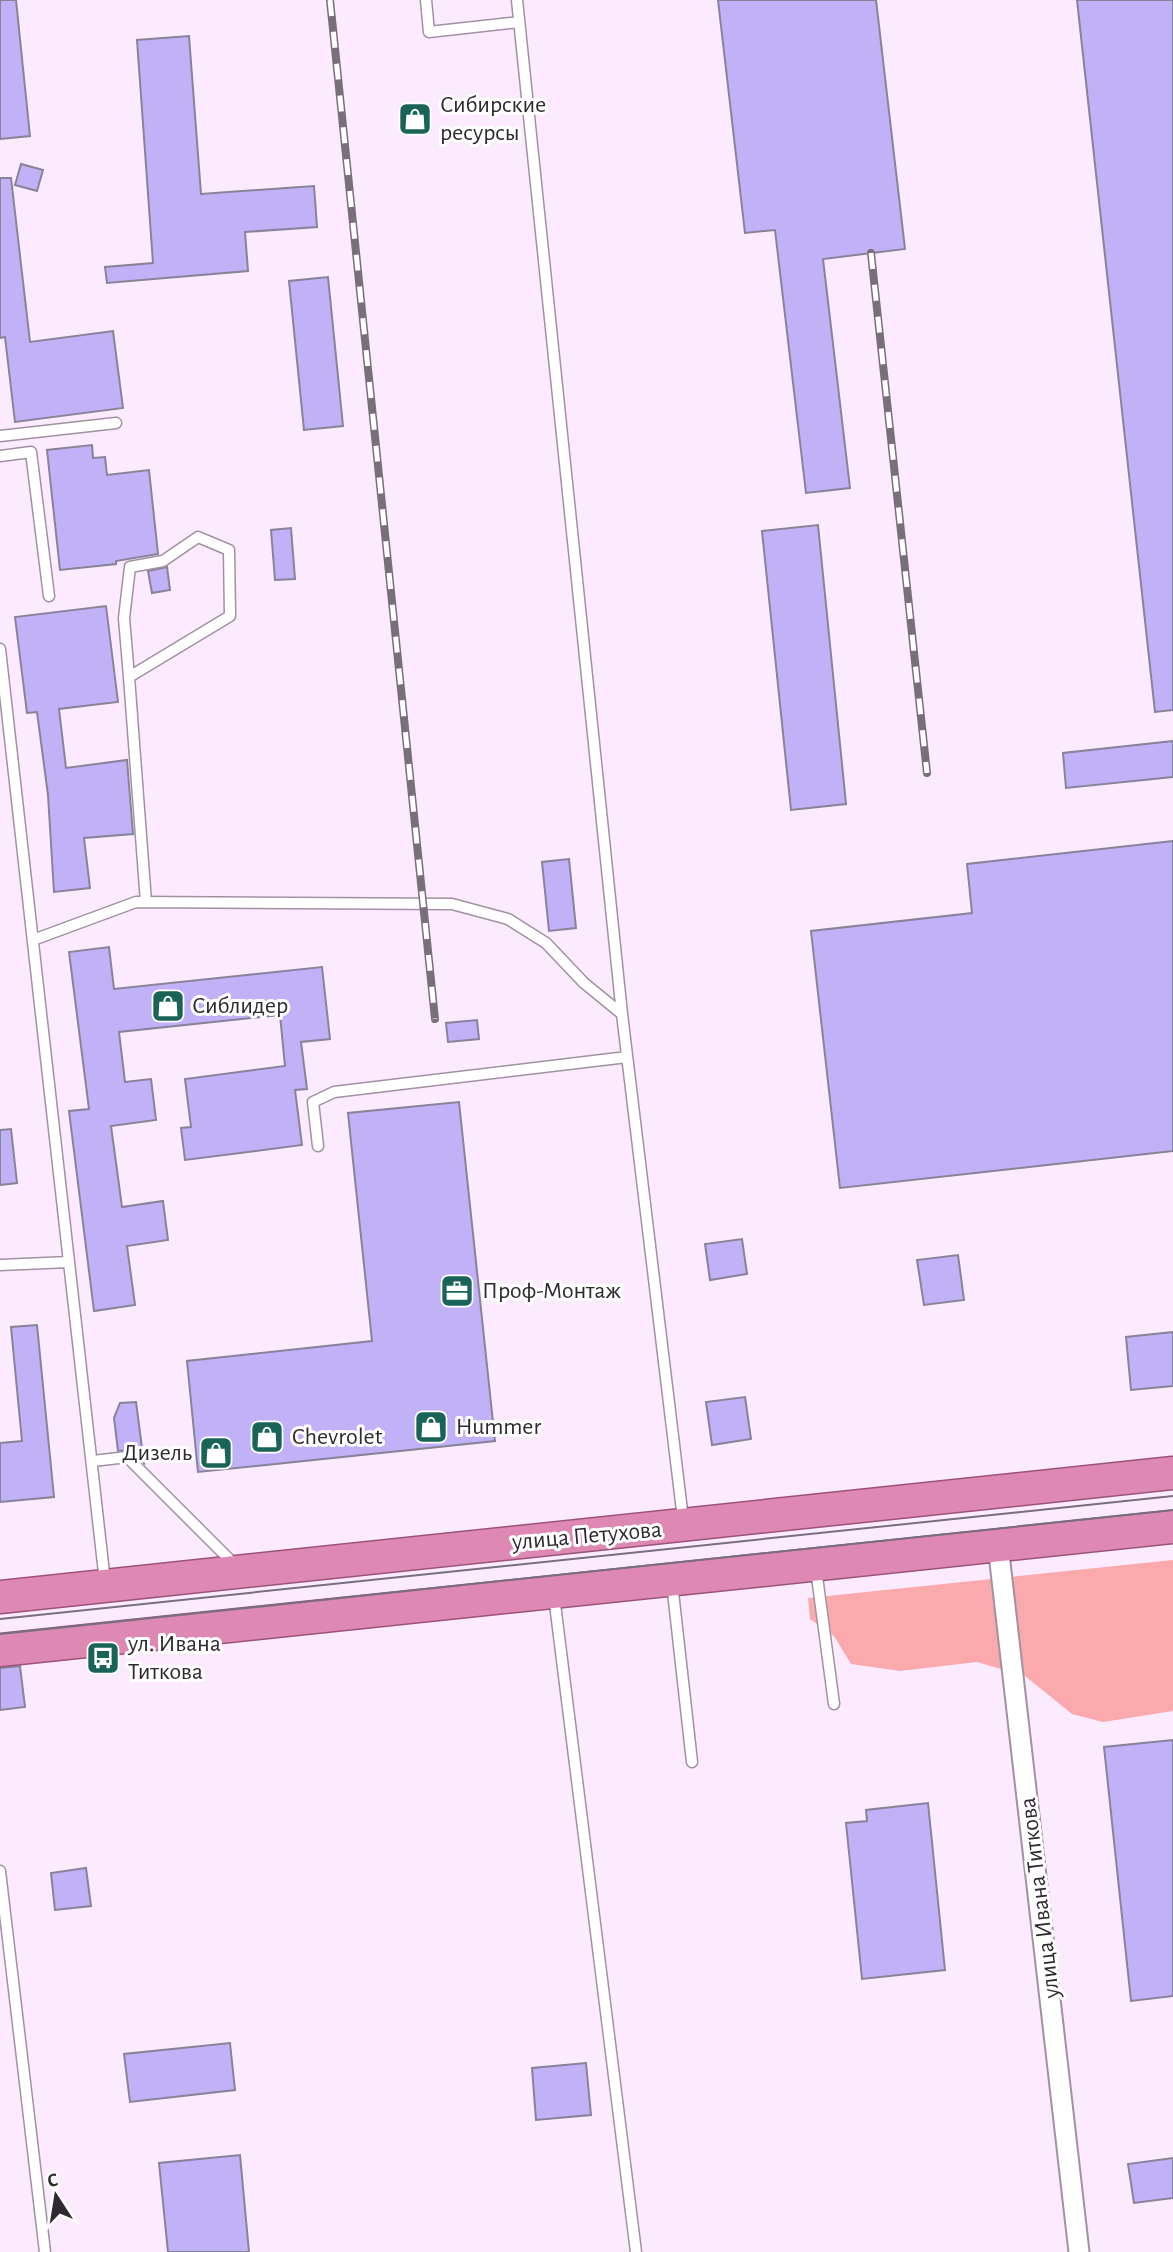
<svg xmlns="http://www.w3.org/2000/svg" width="1173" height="2252" viewBox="0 0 1173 2252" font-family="'Alegreya Sans',sans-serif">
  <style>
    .green { fill: #faaaac }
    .building { fill: #c1b2f8; stroke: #878398; stroke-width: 2 }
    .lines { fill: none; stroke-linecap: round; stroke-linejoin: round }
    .service-casing { stroke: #a191a3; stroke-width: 13 }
    .minor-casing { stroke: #a191a3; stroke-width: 23 }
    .trunk-casing { stroke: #9b5379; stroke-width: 35 }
    .service { stroke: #fff; stroke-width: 10 }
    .minor { stroke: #fff; stroke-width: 19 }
    .trunk { stroke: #de88b4; stroke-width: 32 }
    .tram { stroke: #786f7a; stroke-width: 2 }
    .rail-casing { stroke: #786f7a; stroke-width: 8 }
    .rail { stroke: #fff; stroke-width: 5; stroke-dasharray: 16; stroke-linecap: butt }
    .labels { text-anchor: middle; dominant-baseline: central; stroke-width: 6; stroke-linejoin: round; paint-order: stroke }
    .poi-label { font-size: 24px; fill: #2f2930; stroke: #fff; text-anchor: start }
    .street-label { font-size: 24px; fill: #2f2930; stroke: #fff }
  </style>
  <rect width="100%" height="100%" fill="#fcebff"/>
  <path class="green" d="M1173,1560v151l-70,11 -31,-8 -47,-38 -48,-14 -77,9 -49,-7 -17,-28 -24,-17 -2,-21z"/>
  <path class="building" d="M0,0h16l14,136 -30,3z
    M718,0h158l29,249 -82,10 27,229 -44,5 -31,-263 -30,3z
    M1077,0h96v710l-18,2z
    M189,36l12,158 113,-8 3,41 -72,5 3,39 -141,12 -2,-16 48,-4 -16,-223z
    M21,164l22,6 -6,21 -22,-6z
    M0,178h11l19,164 83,-11 10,77 -108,14 -10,-85 -5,1z
    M328,277l15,149 -39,4 -15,-149z
    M92,445l1,13 12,-1 2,18 42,-5 9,84 -42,7v3l-56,6 -13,-120z
    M818,525l28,279 -55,6 -29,-279z
    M291,528l4,51 -20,1 -4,-50z
    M167,567l3,23 -18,3 -4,-22z
    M106,606l12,96 -59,7 7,59 61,-8 6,74 -49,4 6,50 -36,4 -6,-97 -11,-83 -10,1 -12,-96z
    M1173,741v36l-107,11 -3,-35z
    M1173,841v310l-333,37 -29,-257 161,-18 -5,-49z
    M569,859l7,69 -27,3 -7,-69z
    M109,947l5,42 208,-22 8,72 -29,3 6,47 -12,1 7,55 -117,15 -4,-32 10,-1 -6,-48 100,-13 -5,-51 -161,17 6,50 26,-3 5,41 -45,6 11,81 41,-6 5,39 -41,6 8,59 -41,6 -25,-200 20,-2 -20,-157z
    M477,1020l2,19 -31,3 -2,-19z
    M459,1102l36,339 -297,31 -11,-111 185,-20 -24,-228z
    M11,1129l6,54 -17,2v-55z
    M742,1239l5,35 -37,6 -5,-36z
    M958,1255l6,45 -40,5 -7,-45z
    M37,1325l17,172 -54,5v-59l22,-2 -11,-114z
    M1173,1332v54l-42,4 -5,-53z
    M745,1397l6,42 -39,6 -6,-43z
    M136,1402l8,61 -14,-13 -12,1 -4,-33 6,-15z
    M20,1666l5,41 -25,3v-42z
    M1173,1740v256l-42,5 -27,-254z
    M928,1803l17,167 -83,9 -16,-156 21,-2 -1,-11z
    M86,1868l5,38 -36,4 -4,-37z
    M230,2043l5,47 -105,12 -6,-48z
    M586,2063l5,52 -55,5 -4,-52z
    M240,2155l9,97h-81l-9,-89z
    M1173,2158v40l-39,5 -6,-39z"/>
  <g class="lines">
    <defs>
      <path id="service" d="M426,0l3,32 90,-10
        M517,0l105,1014 61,505
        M0,436l116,-13
        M0,456l31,-4 18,144
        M0,649l105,933
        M129,677l-5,-59 6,-51 33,-6 35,-24 31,13 1,66 -101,61 17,225
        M33,940l103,-38 316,2 56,15 38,24 38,40 38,31
        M318,1146l-5,-44 21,-10 293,-35
        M0,1265l69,-3
        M93,1461l34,-4 109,109
        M816,1569l18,135
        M672,1583l20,179
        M554,1596l82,656
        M0,1871l45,381"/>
      <path id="minor" d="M998,1545l81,707"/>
      <path id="trunk" d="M0,1597l1173,-124
        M0,1650l1173,-123"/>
    </defs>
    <use href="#service" class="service-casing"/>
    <use href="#minor" class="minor-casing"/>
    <use href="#trunk" class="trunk-casing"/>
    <use href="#service" class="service"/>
    <use href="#minor" class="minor"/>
    <use href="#trunk" class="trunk"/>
    <path class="tram" d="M0,1619l1173,-123
      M0,1634l1173,-124"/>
    <defs>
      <path id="rail" d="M330,0l105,1019
        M871,253l56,520"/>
    </defs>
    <use href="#rail" class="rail-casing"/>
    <use href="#rail" class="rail"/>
  </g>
  <defs>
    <symbol id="shop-square" viewBox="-11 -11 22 22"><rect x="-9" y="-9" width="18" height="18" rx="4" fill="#196359" stroke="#fff"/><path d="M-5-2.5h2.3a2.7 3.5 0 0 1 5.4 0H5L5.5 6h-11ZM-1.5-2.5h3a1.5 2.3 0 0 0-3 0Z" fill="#fff"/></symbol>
    <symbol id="office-square" viewBox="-11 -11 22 22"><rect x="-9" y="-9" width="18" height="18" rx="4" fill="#196359" stroke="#fff"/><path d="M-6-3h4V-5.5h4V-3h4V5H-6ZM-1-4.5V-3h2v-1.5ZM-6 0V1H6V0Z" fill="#fff"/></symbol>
    <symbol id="bus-square" viewBox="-11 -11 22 22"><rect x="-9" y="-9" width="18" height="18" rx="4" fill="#196359" stroke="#fff"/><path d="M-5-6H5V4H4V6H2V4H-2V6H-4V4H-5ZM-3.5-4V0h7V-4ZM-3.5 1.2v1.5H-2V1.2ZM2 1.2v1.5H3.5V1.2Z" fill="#fff"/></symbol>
  </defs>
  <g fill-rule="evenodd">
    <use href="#shop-square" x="396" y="100" width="38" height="38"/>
    <use href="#shop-square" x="149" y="987" width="38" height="38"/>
    <use href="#office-square" x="438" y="1272" width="38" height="38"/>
    <use href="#shop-square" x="412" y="1408" width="38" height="38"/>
    <use href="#shop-square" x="248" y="1418" width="38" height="38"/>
    <use href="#shop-square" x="197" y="1434" width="38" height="38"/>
    <use href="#bus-square" x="84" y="1639" width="38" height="38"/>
  </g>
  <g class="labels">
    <g class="poi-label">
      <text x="440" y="105">Сибирские<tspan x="440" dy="28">ресурсы</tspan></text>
      <text x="192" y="1006">Сиблидер</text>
      <text x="482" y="1291">Проф-Монтаж</text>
      <text x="456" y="1427">Hummer</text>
      <text x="292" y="1437">Chevrolet</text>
      <text x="192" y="1453" text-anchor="end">Дизель</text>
      <text x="128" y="1644">ул. Ивана<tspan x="128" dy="28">Титкова</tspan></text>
    </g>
    <g class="street-label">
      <text transform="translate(587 1536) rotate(-5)">улица Петухова</text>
      <text transform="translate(1040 1898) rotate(-97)">улица Ивана Титкова</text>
    </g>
  </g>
  <g transform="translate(56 2196) rotate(348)" stroke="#ffffff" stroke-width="5" paint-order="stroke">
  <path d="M0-5L12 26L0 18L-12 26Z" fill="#2f2930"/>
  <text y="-10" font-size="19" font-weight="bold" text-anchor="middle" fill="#2f2930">С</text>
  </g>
</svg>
